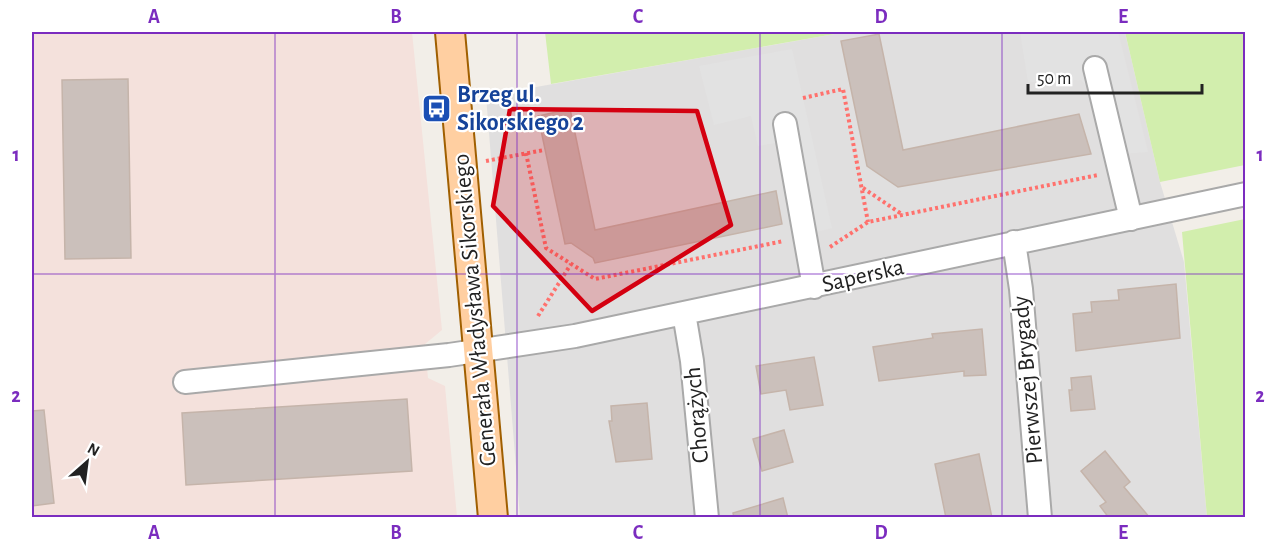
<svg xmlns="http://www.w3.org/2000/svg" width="1277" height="549" viewBox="0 0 1277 549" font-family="'Alegreya Sans',sans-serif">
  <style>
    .residential { fill: #e0dfdf }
    .military { fill: #f4e1dc }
    .grass { fill: #d2eead }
    .parking { fill: #e2e2e2 }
    .building { fill: #cbc0bb; stroke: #c5b4aa; stroke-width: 1.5 }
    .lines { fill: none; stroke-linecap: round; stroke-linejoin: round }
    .minor-casing { stroke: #a9a9a9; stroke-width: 26 }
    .major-casing { stroke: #a05f00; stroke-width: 32 }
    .path { stroke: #ff716d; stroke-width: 4; stroke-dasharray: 3 3; stroke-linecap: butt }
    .minor { stroke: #fff; stroke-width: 22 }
    .major { stroke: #ffcfa1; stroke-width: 28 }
    .marked { fill: #d40010; fill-opacity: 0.2; stroke: #d40010; stroke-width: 4.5; stroke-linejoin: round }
    .grid { fill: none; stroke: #7b2cbf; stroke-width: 1.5; stroke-opacity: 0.55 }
    .labels { text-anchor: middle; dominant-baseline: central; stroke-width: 4.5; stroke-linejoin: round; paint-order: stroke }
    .transit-label { font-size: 24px; font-weight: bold; fill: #164399; stroke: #fff; text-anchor: start }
    .street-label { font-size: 24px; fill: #222; stroke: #fff }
    .neatline { fill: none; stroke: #7b2cbf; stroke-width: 2 }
    .grid-label { font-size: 20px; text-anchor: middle; font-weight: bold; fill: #7b2cbf }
  </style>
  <rect width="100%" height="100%" fill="#f2eee8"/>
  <path class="residential" d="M846,32h279l35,150 24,80 23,255h-687l-34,-421z"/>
  <path class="military" d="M32,32h380l30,298 -17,14 1,14 2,20 17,8 12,131h-425z"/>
  <path class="grass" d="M545,32h301l-295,52z
    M1125,32h120v133l-85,17z
    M1245,219v298h-38l-25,-285z"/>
  <path class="parking" d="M1020,32h98l30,120 -42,3 -15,-64 -10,-11 -53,2z
    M792,49l40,179 -36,9 -20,-94 -18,3 -7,-30 -37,9 -15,-59z"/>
  <path class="building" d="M879,34l24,116 176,-36 12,40 -193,33 -31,-21 -26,-125z
    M128,79l3,179 -66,1 -3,-179z
    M570,109l25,121 181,-39 6,33 -187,39 -2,-5 -22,-15 -6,1 -27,-128z
    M1176,284l4,54 -104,13 -3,-37 19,-2 -1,-10 28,-2 -1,-10z
    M982,329l4,46 -22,1v-5l-85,10 -6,-34 60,-9 -1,-4z
    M814,357l9,48 -33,5 -4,-20 -25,4 -5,-28z
    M1091,376l4,33 -24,2 -2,-21h3l-1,-12z
    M407,399l5,72 -226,14 -4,-72z
    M647,403l5,56 -36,3 -7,-41h3l-1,-15z
    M44,410l10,93 -22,3v-95z
    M784,430l9,32 -31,9 -9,-32z
    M1105,451l25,31 -6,5 26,31h-41l-9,-12 6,-4 -25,-31z
    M979,454l13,64h-46l-11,-54z
    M783,498l5,20h-54l-1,-5z"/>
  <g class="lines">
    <defs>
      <path id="minor" d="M1095,68l36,151
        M785,124l29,163
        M1014,242l7,47 19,229
        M684,313l8,48 15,157
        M185,382l264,-27 126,-19 671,-142"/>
      <path id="major" d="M450,32l43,486"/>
    </defs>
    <use href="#minor" class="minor-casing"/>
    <use href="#major" class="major-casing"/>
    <path class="path" d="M641,32v1
      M803,98l40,-9 25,133
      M526,153l20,95 49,31 189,-38
      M486,161l58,-11
      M863,188l40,27
      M830,247l38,-25 230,-47
      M538,316l33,-52"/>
    <use href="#minor" class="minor"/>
    <use href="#major" class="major"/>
  </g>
  <path class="marked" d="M510,109l187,2 34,114 -139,86 -99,-105z"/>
  <path class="grid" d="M275,32v486M517,32v486M760,32v486M1002,32v486M32,274h1214"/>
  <defs>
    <symbol id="bus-square" viewBox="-11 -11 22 22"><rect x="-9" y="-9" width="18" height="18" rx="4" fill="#1a4fb4" stroke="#fff"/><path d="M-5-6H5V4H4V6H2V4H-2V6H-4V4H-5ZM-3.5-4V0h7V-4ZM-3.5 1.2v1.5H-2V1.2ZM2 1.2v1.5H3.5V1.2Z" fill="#fff"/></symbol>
  </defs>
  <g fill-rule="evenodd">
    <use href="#bus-square" x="420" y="92" width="33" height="33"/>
  </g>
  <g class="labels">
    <g class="transit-label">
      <text x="457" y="95">Brzeg ul.<tspan x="457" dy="28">Sikorskiego 2</tspan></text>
    </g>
    <g class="street-label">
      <text transform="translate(863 276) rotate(-13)">Saperska</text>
      <text transform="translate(475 310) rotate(-95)">Generała Władysława Sikorskiego</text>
      <text transform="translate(1028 380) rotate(-95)">Pierwszej Brygady</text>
      <text transform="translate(697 415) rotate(-95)">Chorążych</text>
    </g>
  </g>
  <rect width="1277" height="549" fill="none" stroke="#ffffff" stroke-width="66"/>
  <g transform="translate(87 462) rotate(28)" stroke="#ffffff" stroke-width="4.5" paint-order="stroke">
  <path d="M0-4.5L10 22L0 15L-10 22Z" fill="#222222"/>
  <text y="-9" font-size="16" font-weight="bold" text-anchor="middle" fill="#222222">N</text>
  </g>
  <path d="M1028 84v9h174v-9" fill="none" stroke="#222222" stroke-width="3"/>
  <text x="1037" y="84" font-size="18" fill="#222222" stroke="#ffffff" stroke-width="4.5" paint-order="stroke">50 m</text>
  <rect x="33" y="33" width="1211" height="483" class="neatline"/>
  <g class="grid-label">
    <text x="154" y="23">A</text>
    <text x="396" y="23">B</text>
    <text x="638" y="23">C</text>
    <text x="881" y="23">D</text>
    <text x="1123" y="23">E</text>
    <text x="16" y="161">1</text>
    <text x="1260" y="161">1</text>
    <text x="16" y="402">2</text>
    <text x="1260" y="402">2</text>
    <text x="154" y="539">A</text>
    <text x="396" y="539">B</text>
    <text x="638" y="539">C</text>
    <text x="881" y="539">D</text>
    <text x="1123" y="539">E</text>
  </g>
</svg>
